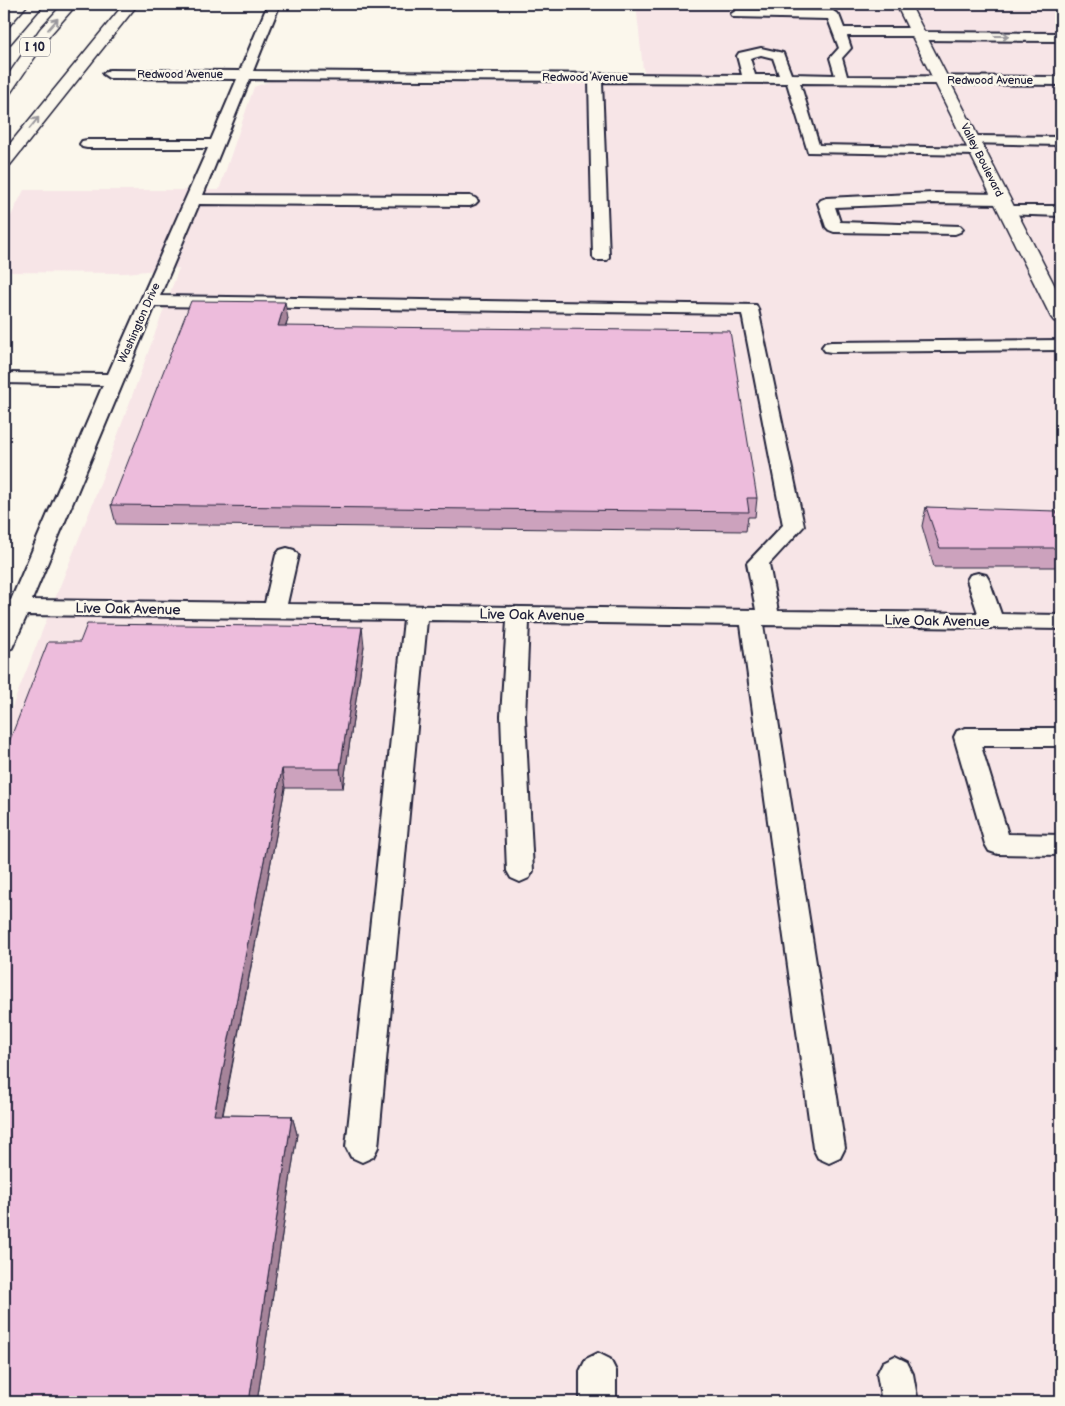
<svg xmlns="http://www.w3.org/2000/svg" width="1065" height="1406" viewBox="0 0 1065 1406" font-family="'Balsamiq Sans',sans-serif">
  <style>
    .built { fill: #f7e5e7 }
    .lines { fill: none; stroke-linecap: round; stroke-linejoin: round }
    .stream { fill: #6088a4; fill-rule: evenodd }
    .minor-casing { stroke: #22223b; stroke-width: 4 }
    .major-casing { stroke: #22223b; stroke-width: 3 }
    .highway-casing { stroke: #22223b; stroke-width: 3 }
    .minor { fill: #fbf7ec; fill-rule: evenodd }
    .major { fill: #fbf7ec; fill-rule: evenodd }
    .highway { fill: #fbf7ec; fill-rule: evenodd }
    .wall { fill: #cca2bd; stroke: #22223b }
    .shaded-wall { fill: #a6849a; stroke: #22223b }
    .building { fill: #edbcdc; stroke: #22223b }
    .oneway { stroke: #99979c }
    .labels { text-anchor: middle; dominant-baseline: central; stroke-width: 5; stroke-linejoin: round; paint-order: stroke }
    .far-street-label { font-size: 11px; fill: #22223b; stroke: #fbf7ec }
    .shield { fill: #fbf7ec; stroke: #636270; stroke-width: 1 }
    .shield-label { font-size: 12px; font-weight: bold; fill: #22223b }
    .street-label { font-size: 14px; fill: #22223b; stroke: #fbf7ec }
  </style>
  <rect width="100%" height="100%" fill="#fbf7ec"/>
  <filter id="ink" filterUnits="userSpaceOnUse"><feTurbulence type="fractalNoise" baseFrequency=".02" numOctaves="2"/><feDisplacementMap in="SourceGraphic" scale="10" xChannelSelector="R" yChannelSelector="G"/><feConvolveMatrix kernelMatrix="1 2 1 2 8 2 1 2 1" color-interpolation-filters="sRGB"/></filter>
  <g filter="url(#ink)">
    <path class="built" d="M613,4h448v1398h-1057v-675l87,-219 88,-240 -54,5 -121,-1v-42l20,-40h195l35,-103 16,-6 380,3 -7,-15 -7,-65z"/>
    <g class="lines">
      <path class="stream" d="M5,188l4,1 -3,7 -2,1v-6z"/>
      <defs>
        <path id="minor" d="M268,4h12l-27,67 489,4 -5,-19 2,-3 22,-5 22,5 8,21 44,1 -5,-17 9,-10 -11,-29 -95,-2 -2,-3 6,-4 96,1 6,4 5,13h73l4,1 2,3 138,1v8l-142,-1 -4,-1 -2,-3h-66l4,12 -9,10 5,18 214,1v8l-261,-2 19,62 163,3 2,3 -2,3 -5,1 -169,-3 -21,-69 -185,-1 7,175 -2,3h-12l-2,-3 -4,-176 -339,-2 -47,116 267,1 5,2 3,3 -3,3 -5,2 -271,-2 -39,92 596,9 2,4 46,217 -35,38 9,47 200,2 -11,-33 3,-5 8,-2 8,2 3,5 12,34 60,1v14l-298,-4 82,523 -5,10 -11,5 -11,-5 -5,-10 -72,-523 -212,-3 -4,94 8,155 -4,7 -9,4 -9,-4 -4,-7 -6,-155 6,-95 -80,-1 -49,527 -5,10 -11,5 -11,-5 -5,-10 58,-527 -377,-5 -15,33 -8,3v-51h7l92,-215 -99,-2v-10l104,1 100,-226h-121l-5,-1 -2,-3 2,-3 5,-1h124l26,-61 -128,-1 -6,-4 6,-4 131,1zM761,55l12,3 6,17h-24l-5,-17zM155,306l587,8 41,211 -36,38 9,47 -469,-6 11,-49 -4,-5 -7,-2 -7,2 -4,5 -11,48 -233,-3z
          M972,136l89,1v8l-94,-2 -2,-3z
          M933,193l68,1 5,2 3,3 -3,3 -5,2 -68,-1 -98,4 5,15 120,4 3,3 -3,3 -5,2 -121,-2 -5,-2 -3,-3 -8,-24 3,-3 5,-2z
          M1008,206h53v10l-58,-2 -3,-3 3,-3z
          M1061,340v10l-230,2 -6,-1 -3,-4 3,-4 6,-1z
          M966,728h95v18h-80l27,88 53,1v20l-63,-1 -9,-3 -4,-7 -31,-107 3,-6z
          M598,1353l12,6 6,12v31h-36v-31l6,-12z
          M895,1356l12,6 6,12 5,28h-36l-5,-28 6,-12z"/>
        <path id="major" d="M896,4h14l151,294v25l-7,-2 -3,-4z"/>
        <path id="highway" d="M30,4h14l-35,41 -5,1v-12z
          M63,4h14l-27,31 -41,60 -5,2v-16l36,-52z
          M124,4h14l-128,161 -6,1v-15z"/>
      </defs>
      <use href="#minor" class="minor-casing"/>
      <use href="#major" class="major-casing"/>
      <use href="#highway" class="highway-casing"/>
      <use href="#minor" class="minor"/>
      <use href="#major" class="major"/>
      <use href="#highway" class="highway"/>
    </g>
    <path class="wall" d="M288,319l-2,7 471,172 -2,19h-7l-2,14 -630,-7 -5,-19z
      M926,507l135,15v45h-127l-12,-41z
      M364,646l-21,142h-58l-62,327 69,1 5,18 -40,268 -253,-647z"/>
    <path class="shaded-wall" d="M285,302l3,17 -8,25 -2,-18z
      M362,627l2,19 -21,142 -3,-19z
      M282,769l3,19 -66,345 -5,-18z
      M292,1116l5,18 -40,268h-8z"/>
    <path class="building" d="M191,301l94,1 -7,24 452,5 27,167h-10l2,14 -638,-7z
      M926,507l130,4 5,11v26h-121z
      M87,624l275,3 -22,142h-58l-68,346 78,1 -43,286h-245v-647l44,-113h32z"/>
    <defs><path id="oneway-shaft" d="M-6 0H5M1.5-3L5.5 0L1.5 3" fill="none" stroke-width="1.6" stroke-linecap="round" stroke-linejoin="round" transform="scale(1.25)"/></defs>
    <g class="oneway">
      <use href="#oneway-shaft" transform="translate(53 24) rotate(-49)"/>
      <use href="#oneway-shaft" transform="translate(1002 36)"/>
      <use href="#oneway-shaft" transform="translate(34 123) rotate(-51)"/>
    </g>
  </g>
  <g class="labels">
    <g class="far-street-label">
      <text x="180" y="74">Redwood Avenue</text>
      <text x="585" y="77">Redwood Avenue</text>
      <text x="990" y="80">Redwood Avenue</text>
      <text transform="translate(982 160) rotate(63)">Valley Boulevard</text>
      <text transform="translate(139 323) rotate(-66)">Washington Drive</text>
    </g>
    <rect class="shield" x="20" y="37.5" width="30" height="19" rx="4"/>
    <g class="shield-label">
      <text x="35" y="47">I 10</text>
    </g>
    <g class="street-label">
      <text transform="translate(128 609) rotate(1)">Live Oak Avenue</text>
      <text transform="translate(532 615) rotate(1)">Live Oak Avenue</text>
      <text transform="translate(937 621) rotate(1)">Live Oak Avenue</text>
    </g>
  </g>
  <rect width="1065" height="1406" fill="none" stroke="#fbf7ec" stroke-width="20"/>
  <rect x="10" y="10" width="1045" height="1386" fill="none" stroke="#22223b" stroke-width="2" filter="url(#ink)"/>
</svg>
